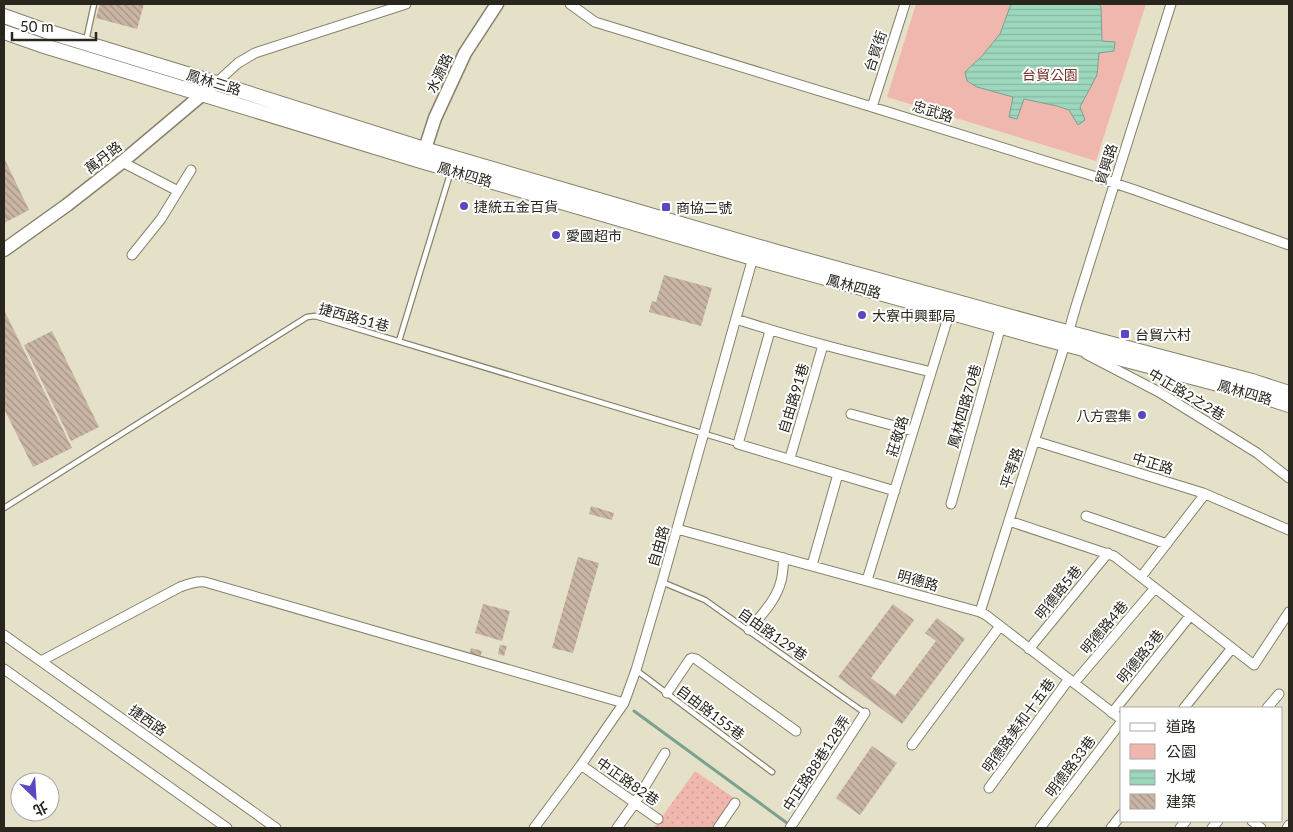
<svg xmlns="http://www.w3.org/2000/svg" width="1293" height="832" viewBox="0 0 1293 832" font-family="Lato,'Noto Sans TC',sans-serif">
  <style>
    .grass { fill: url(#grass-dots) }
    .green { fill: #f0b7ae }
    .water { fill: url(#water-rules); stroke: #79a28e }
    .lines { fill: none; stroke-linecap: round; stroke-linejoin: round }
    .stream { stroke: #79a28e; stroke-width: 3 }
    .building { fill: url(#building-back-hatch) }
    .lane-casing { stroke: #86826b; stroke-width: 7 }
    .street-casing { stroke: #86826b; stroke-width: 11 }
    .secondary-casing { stroke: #86826b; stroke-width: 15 }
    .primary-casing { stroke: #86826b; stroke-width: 16 }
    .lane { stroke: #fff; stroke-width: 4.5 }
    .street { stroke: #fff; stroke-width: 9 }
    .secondary { stroke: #fff; stroke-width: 12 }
    .primary { stroke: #fff; stroke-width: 14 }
    .poi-dot { fill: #5b48c0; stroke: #fff; stroke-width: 2 }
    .labels { text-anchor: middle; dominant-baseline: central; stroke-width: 4; stroke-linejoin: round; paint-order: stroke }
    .street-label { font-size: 14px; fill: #28261d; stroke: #fff }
    .park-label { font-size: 14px; fill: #78332b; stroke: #fff }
    .poi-label { font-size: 14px; fill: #28261d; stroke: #fff; text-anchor: start }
  </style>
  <defs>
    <pattern id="grass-dots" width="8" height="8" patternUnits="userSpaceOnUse" patternTransform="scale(1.25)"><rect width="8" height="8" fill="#f0b7ae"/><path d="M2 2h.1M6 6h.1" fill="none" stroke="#ce9d95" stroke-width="1.8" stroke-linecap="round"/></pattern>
    <pattern id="water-rules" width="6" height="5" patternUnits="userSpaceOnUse" patternTransform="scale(1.25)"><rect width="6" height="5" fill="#9cd7be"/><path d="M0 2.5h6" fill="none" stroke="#86b8a3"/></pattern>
    <pattern id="building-back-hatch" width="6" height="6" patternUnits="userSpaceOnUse" patternTransform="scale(1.25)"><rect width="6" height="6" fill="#c9b5a4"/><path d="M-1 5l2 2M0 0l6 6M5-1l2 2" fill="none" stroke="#a39385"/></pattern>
  </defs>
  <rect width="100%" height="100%" fill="#e5e0c8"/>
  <path class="grass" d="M695,771l39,27 -21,30h-59z"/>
  <path class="green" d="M916,4h230l-50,157 -209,-64z"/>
  <path class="water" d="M1011,4h88l2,3 1,34 13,1 -1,9 -15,2 -2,22 -17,32 5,13 -7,5 -9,-15 -12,-4 -33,-7 -7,20 -8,-2 4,-20 -36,-10 -10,-6 -2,-9 17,-16 18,-22z"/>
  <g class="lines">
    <path class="stream" d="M634,711l157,115"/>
  </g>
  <path class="building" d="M100,4h44l-7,25 -41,-11z
    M4,158l25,52 -25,13z
    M664,275l48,13 -11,38 -52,-14 3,-11 4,1z
    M4,310l68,138 -39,19 -29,-58z
    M52,331l47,96 -28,14 -47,-96z
    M591,506l23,7 -2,7 -23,-6z
    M578,557l21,6 -26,90 -21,-5z
    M483,604l27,7 -8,30 -27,-8z
    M893,604l21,16 -43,58 24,18 41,-55 -11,-8 12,-15 28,21 -63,85 -64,-47z
    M500,645l7,1 -3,10 -6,-2z
    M471,648l11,3 -3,9 -10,-3z
    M872,746l25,17 -37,52 -24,-17z"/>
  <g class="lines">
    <defs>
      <path id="lane" d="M86,41l8,-37
        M399,341l52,-170
        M4,508l303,-191 8,-1 423,128
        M662,582l43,18 160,113
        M636,670l136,102"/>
      <path id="street" d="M570,4l25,18 277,85 218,68 45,15 154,55
        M216,83l22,-20 17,-10 151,-49
        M872,107l33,-103
        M122,162l56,29
        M132,255l29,-36 30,-49
        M736,319c64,21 130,37 195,53
        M770,331l-32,113 157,47
        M1086,354l73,38 98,61 32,25
        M851,414l62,17
        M1035,441l168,52 86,37
        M790,458l33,-113
        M951,504l51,-182
        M1086,516l81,28
        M1009,521l105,35 140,109 35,-53
        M677,529l303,83 6,3 136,105
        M812,565l26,-91
        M1141,577l64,-83
        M867,580l84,-272
        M980,612l85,-268 11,-38 95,-302
        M749,630c12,-15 27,-29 32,-49 2,-7 2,-16 3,-23
        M4,635l272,193
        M1029,649l79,-96
        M41,661l139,-74c8,-3 16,-6 25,-5l419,121
        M4,669l223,159
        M1074,683l81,-95
        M667,693l23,-34 2,-1 4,1 100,72
        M1184,708l48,-60
        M1267,708l12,-14
        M1112,713l78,-97
        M912,745l88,-119
        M581,765l77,54
        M989,788l80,-109
        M1252,821l9,7
        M534,828l47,-63 36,-52 7,-10 12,-33 26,-88 92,-328
        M617,828l18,-25 30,-50
        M718,828l17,-25
        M790,828l75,-115
        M1040,828l82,-107
        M1111,828l11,-14
        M1180,828l6,-7
        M1212,828l6,-7
        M1287,828l2,-3"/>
      <path id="secondary" d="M422,158l13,-40 30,-65 32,-49
        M4,250l63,-45 55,-43 88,-74"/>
      <path id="primary" d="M4,16l42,15 170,52 208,66 202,59 151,44 271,75 204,54 37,12
        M4,32l37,13 380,116 332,97 292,81 204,53 40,13"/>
    </defs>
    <use href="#lane" class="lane-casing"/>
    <use href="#street" class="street-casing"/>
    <use href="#secondary" class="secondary-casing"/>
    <use href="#primary" class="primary-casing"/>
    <use href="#lane" class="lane"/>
    <use href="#street" class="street"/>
    <use href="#secondary" class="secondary"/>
    <use href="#primary" class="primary"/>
  </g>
  <g class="poi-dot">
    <circle cx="464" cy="206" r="5"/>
    <rect x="661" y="202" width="10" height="10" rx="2.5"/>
    <circle cx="556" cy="235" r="5"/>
    <circle cx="862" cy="315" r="5"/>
    <rect x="1120" y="329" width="10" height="10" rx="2.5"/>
    <circle cx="1142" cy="415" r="5"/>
  </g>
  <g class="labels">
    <g class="street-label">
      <text transform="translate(875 51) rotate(-72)">台貿街</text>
      <text transform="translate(439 73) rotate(-65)">水源路</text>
      <text transform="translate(214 82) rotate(17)">鳳林三路</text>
      <text transform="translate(933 111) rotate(17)">忠武路</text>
      <text transform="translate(103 157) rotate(-38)">萬丹路</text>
      <text transform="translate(1106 164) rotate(-73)">貿興路</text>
      <text transform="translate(465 174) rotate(16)">鳳林四路</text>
      <text transform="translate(854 286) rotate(15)">鳳林四路</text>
      <text transform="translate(354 317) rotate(15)">捷西路51巷</text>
      <text transform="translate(1245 392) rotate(16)">鳳林四路</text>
      <text transform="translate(1187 394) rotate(31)">中正路2之2巷</text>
      <text transform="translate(793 398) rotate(-73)">自由路91巷</text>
      <text transform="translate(964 406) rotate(-74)">鳳林四路70巷</text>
      <text transform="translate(897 436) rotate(-73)">莊敬路</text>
      <text transform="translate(1153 463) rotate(17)">中正路</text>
      <text transform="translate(1011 468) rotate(-72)">平等路</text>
      <text transform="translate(658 546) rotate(-74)">自由路</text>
      <text transform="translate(918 580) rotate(16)">明德路</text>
      <text transform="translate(1058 592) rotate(-51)">明德路5巷</text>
      <text transform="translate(1104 627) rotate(-50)">明德路4巷</text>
      <text transform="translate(773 634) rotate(35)">自由路129巷</text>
      <text transform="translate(1140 656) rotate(-51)">明德路3巷</text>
      <text transform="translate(711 712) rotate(37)">自由路155巷</text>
      <text transform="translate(148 720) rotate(35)">捷西路</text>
      <text transform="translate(1018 725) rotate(-54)">明德路美和十五巷</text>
      <text transform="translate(816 763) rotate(-57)">中正路88巷128弄</text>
      <text transform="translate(1070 766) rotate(-53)">明德路33巷</text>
      <text transform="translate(628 781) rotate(35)">中正路82巷</text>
    </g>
    <g class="park-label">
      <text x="1050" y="74">台貿公園</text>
    </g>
    <g class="poi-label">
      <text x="474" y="206">捷統五金百貨</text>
      <text x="676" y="207">商協二號</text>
      <text x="566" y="235">愛國超市</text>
      <text x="872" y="315">大寮中興郵局</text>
      <text x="1135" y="334">台貿六村</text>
      <text x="1132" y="415" text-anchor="end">八方雲集</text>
    </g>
  </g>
  <rect width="1293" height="832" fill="none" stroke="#28261d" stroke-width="10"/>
  <rect x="1120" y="707" width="162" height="115" fill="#ffffff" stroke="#a9a8a5"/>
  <rect x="1130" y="723" width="25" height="8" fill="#ffffff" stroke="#a9a8a5"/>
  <text x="1166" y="732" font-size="15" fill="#28261d">道路</text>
  <rect x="1130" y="744" width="25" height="15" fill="#f0b7ae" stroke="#a9a8a5"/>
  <text x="1166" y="757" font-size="15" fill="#28261d">公園</text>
  <rect x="1130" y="770" width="25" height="15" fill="url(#water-rules)" stroke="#a9a8a5"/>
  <text x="1166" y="782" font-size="15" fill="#28261d">水域</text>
  <rect x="1130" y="794" width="25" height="15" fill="url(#building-back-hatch)" stroke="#a9a8a5"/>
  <text x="1166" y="807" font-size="15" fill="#28261d">建築</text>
  <g transform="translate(35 797) rotate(155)"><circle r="24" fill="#ffffff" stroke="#a9a8a5"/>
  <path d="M0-4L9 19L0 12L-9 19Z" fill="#5b48c0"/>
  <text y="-8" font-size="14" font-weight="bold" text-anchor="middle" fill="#28261d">北</text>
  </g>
  <path d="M12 32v8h84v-8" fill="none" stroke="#28261d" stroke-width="2.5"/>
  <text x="20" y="32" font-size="15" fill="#28261d" stroke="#ffffff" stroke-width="4" paint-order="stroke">50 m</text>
</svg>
